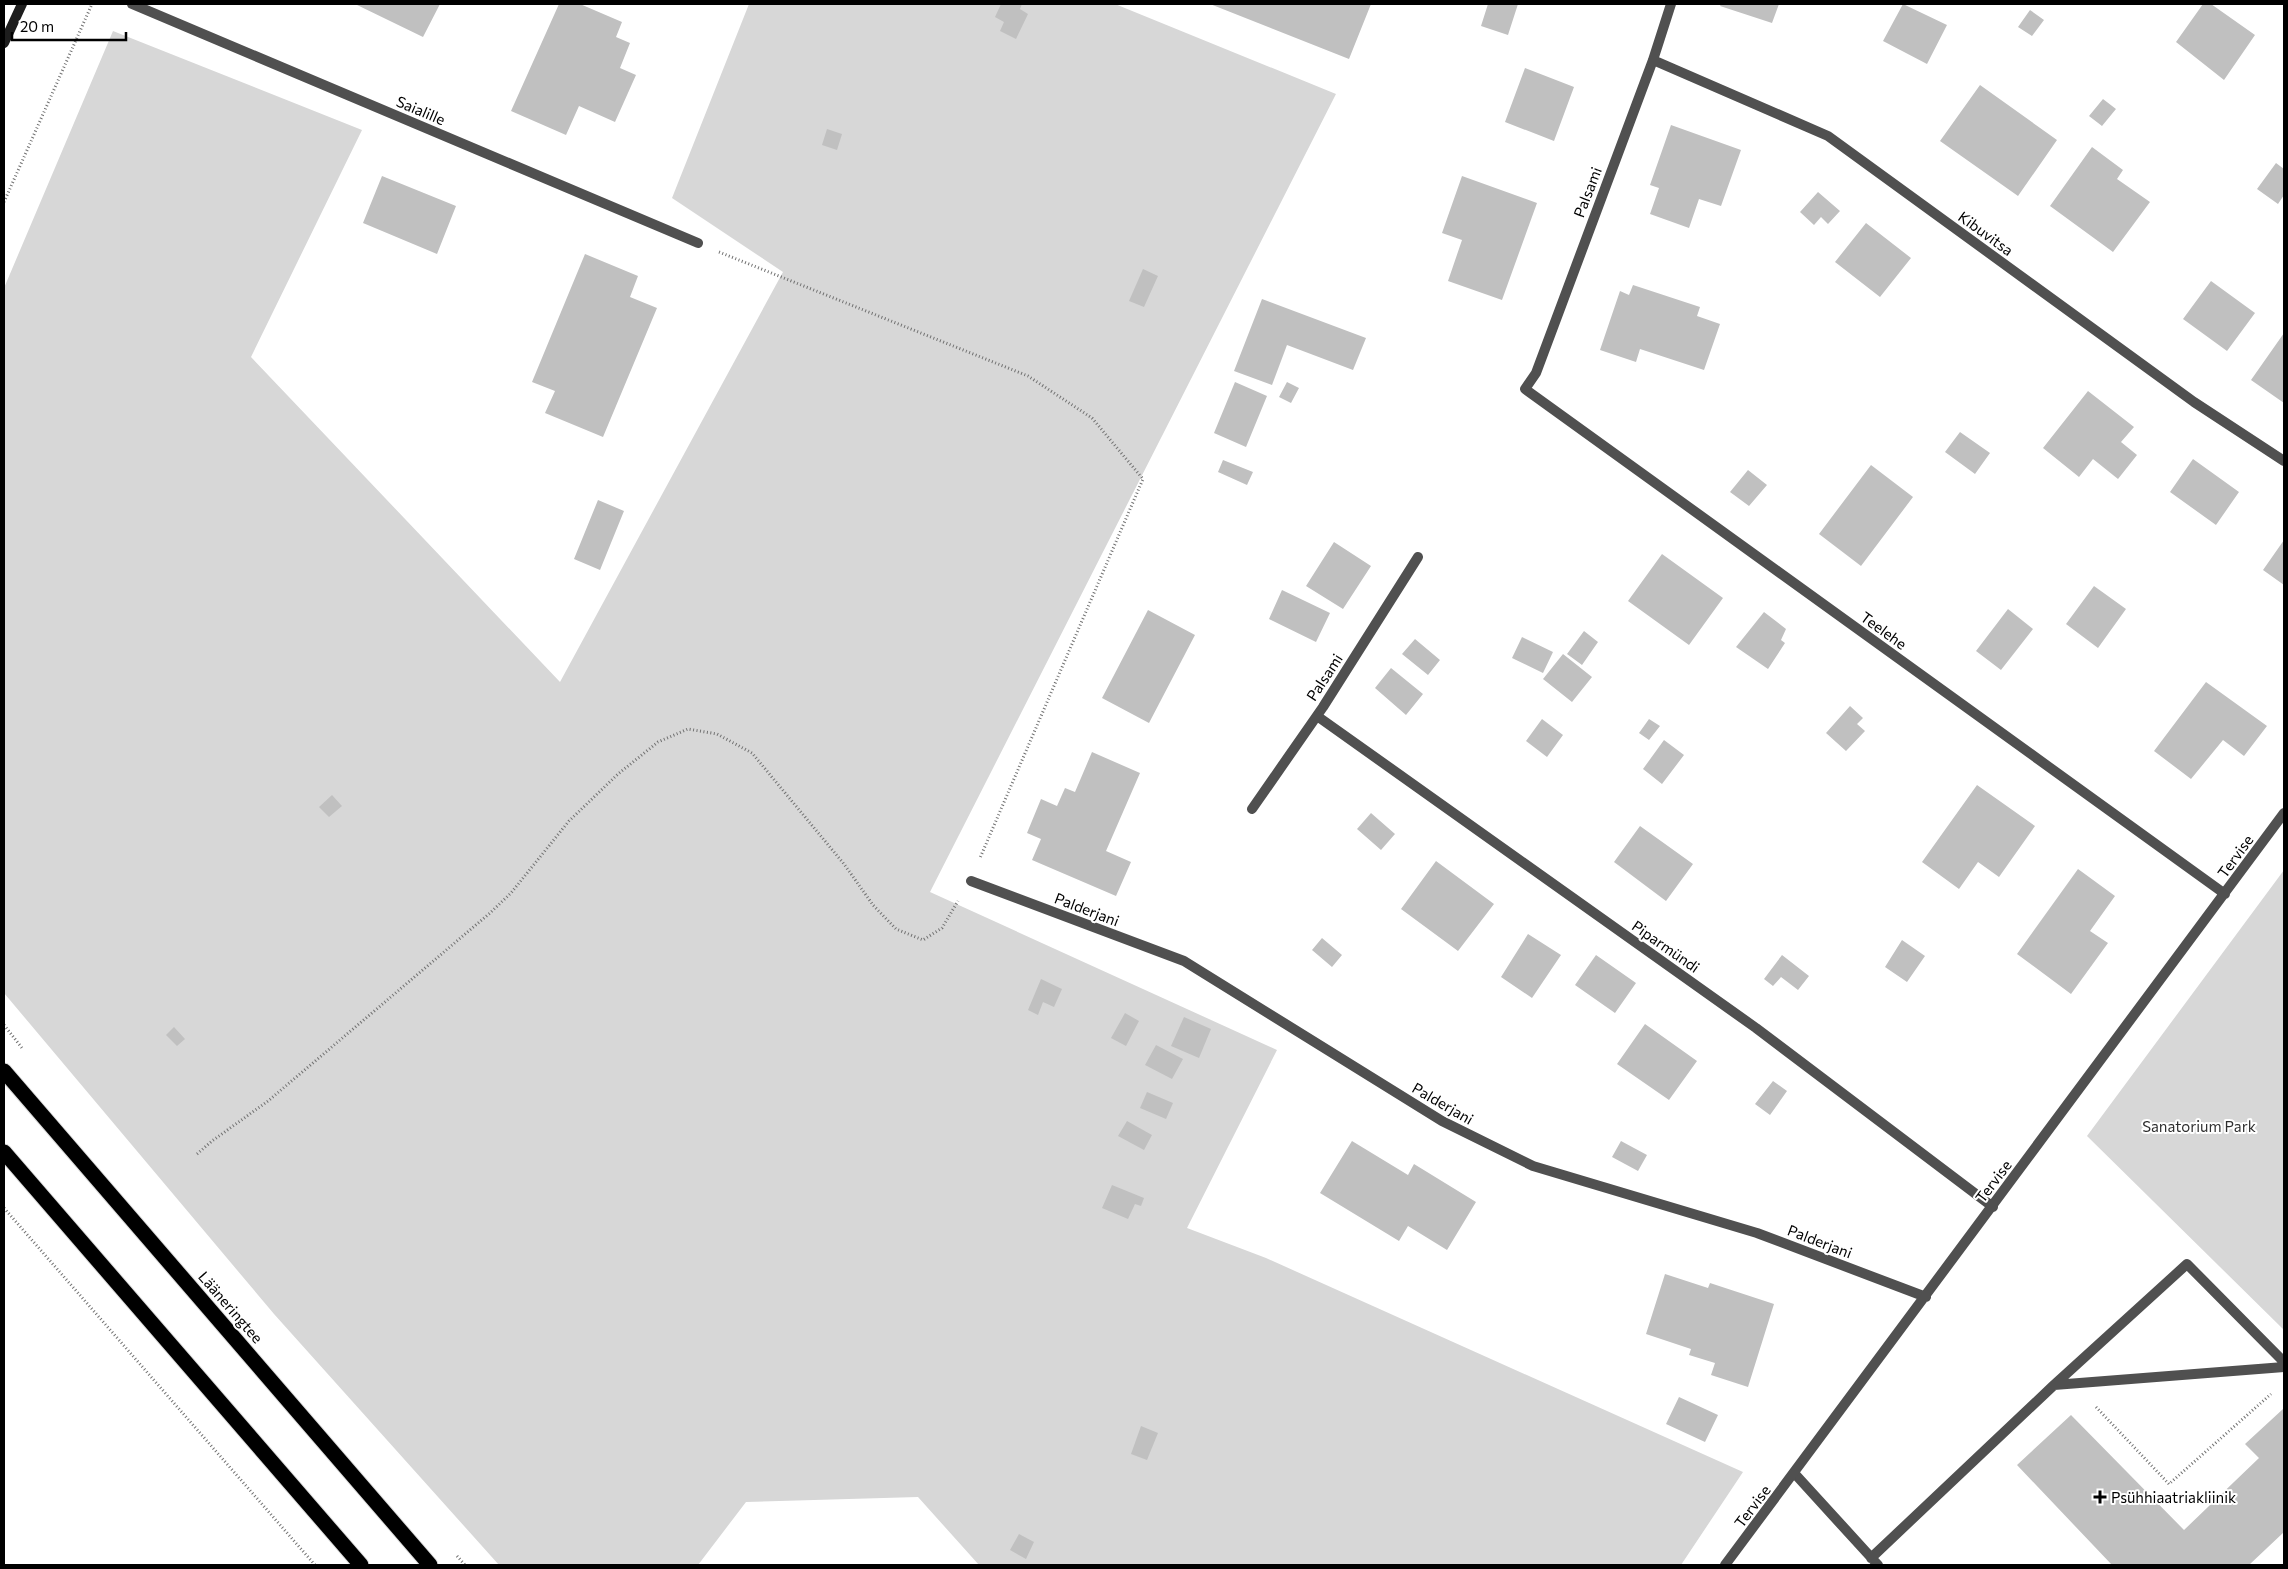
<svg xmlns="http://www.w3.org/2000/svg" width="2288" height="1569" viewBox="0 0 2288 1569" font-family="Commissioner,sans-serif">
  <style>
    .green { fill: #d7d7d7 }
    .building { fill: #c0c0c0 }
    .lines { fill: none; stroke-linecap: round; stroke-linejoin: round }
    .highway-casing { stroke: #dbdbdb; stroke-width: 17 }
    .path { stroke: #727272; stroke-width: 3; stroke-dasharray: 1 2.5; stroke-linecap: butt }
    .lane { stroke: #505050; stroke-width: 10 }
    .street { stroke: #505050; stroke-width: 10 }
    .secondary { stroke: #1d1d1d; stroke-width: 10 }
    .highway { stroke: #000; stroke-width: 15 }
    .poi-dot { fill: #000; stroke: #fff; stroke-width: 2 }
    .labels { text-anchor: middle; dominant-baseline: central; stroke-width: 4; stroke-linejoin: round; paint-order: stroke }
    .street-label { font-size: 15px; fill: #000; stroke: #fff }
    .park-label { font-size: 15px; fill: #2e2e2e; stroke: #fff }
    .poi-label { font-size: 15px; fill: #000; stroke: #fff; text-anchor: start }
  </style>
  <rect width="100%" height="100%" fill="#fff"/>
  <path class="green" d="M749,4h366l221,90 -406,798 347,158 -90,178 79,30 477,214 -62,93h-702l-61,-68 -172,5 -48,63h-199l-225,-251 -270,-321v-705l109,-257 249,99 -111,227 309,325 223,-410 -111,-74z
    M2284,870v460l-197,-194z"/>
  <path class="building" d="M355,4h85l-17,33z
    M559,4h21l42,18 -6,15 14,6 -10,25 16,7 -21,47 -36,-16 -13,29 -55,-24z
    M1001,4h21l-2,5 8,5 -12,25 -16,-8 4,-9 -9,-5z
    M1210,4h161l-22,55z
    M1488,4h30l-10,31 -27,-9z
    M1721,4h58l-7,19 -52,-17z
    M1903,4l44,21 -20,39 -44,-23z
    M2203,4h8l44,31 -31,45 -48,-38z
    M2030,10l14,10 -12,16 -14,-9z
    M1525,68l49,19 -20,54 -49,-19z
    M1980,85l77,55 -39,56 -78,-55z
    M2103,99l13,10 -14,17 -13,-10z
    M1671,125l70,25 -20,56 -22,-7 -10,29 -39,-14 9,-26 -9,-3z
    M827,129l15,5 -5,16 -15,-5z
    M2092,147l31,23 -6,9 33,23 -37,50 -63,-46z
    M2276,163l8,6v26l-6,9 -21,-15z
    M382,176l74,30 -19,48 -74,-31z
    M1462,176l75,27 -35,97 -54,-19 14,-41 -20,-7z
    M1818,192l22,19 -12,13 -7,-7 -7,8 -14,-13z
    M1866,223l45,35 -31,39 -45,-35z
    M585,254l53,22 -8,21 27,11 -54,129 -58,-24 10,-22 -23,-9z
    M1143,269l15,7 -14,31 -15,-6z
    M2211,281l44,32 -28,38 -44,-32z
    M1633,285l67,22 -3,9 23,8 -16,46 -64,-21 -4,13 -36,-12 20,-59 9,4z
    M1262,299l104,39 -13,32 -66,-25 -15,40 -38,-14z
    M2284,333v70l-33,-23z
    M1235,382l32,14 -21,51 -32,-14z
    M1287,382l12,6 -8,15 -12,-6z
    M2088,391l46,36 -13,15 16,13 -19,24 -25,-20 -14,18 -36,-29z
    M1960,432l30,21 -15,21 -30,-22z
    M2193,459l46,33 -23,33 -46,-33z
    M1223,460l30,12 -6,13 -29,-13z
    M1871,465l42,32 -52,69 -42,-32z
    M1748,470l19,15 -18,21 -19,-14z
    M598,500l26,11 -24,59 -26,-11z
    M2284,540v45l-21,-15z
    M1334,542l37,24 -28,43 -37,-23z
    M1662,554l61,44 -34,47 -61,-44z
    M2094,586l32,23 -28,39 -32,-24z
    M1282,590l48,23 -14,29 -47,-23z
    M2008,609l25,20 -32,41 -25,-19z
    M1148,610l47,25 -46,88 -47,-25z
    M1764,612l22,17 -5,11 4,3 -17,26 -32,-22z
    M1584,631l14,11 -16,23 -15,-11z
    M1522,637l31,15 -10,21 -31,-15z
    M1415,639l25,21 -12,15 -26,-21z
    M1563,654l29,23 -20,25 -29,-23z
    M1391,668l32,26 -17,21 -31,-27z
    M2206,682l61,44 -23,30 -21,-16 -32,39 -37,-28z
    M1850,706l13,12 -6,6 8,7 -19,20 -20,-18z
    M1542,719l21,16 -16,22 -21,-16z
    M1649,719l11,7 -11,14 -10,-7z
    M1664,740l20,15 -22,29 -19,-15z
    M1092,752l48,21 -34,78 25,11 -15,34 -84,-36 9,-21 -14,-6 14,-34 16,7 8,-18 10,4z
    M1977,785l58,41 -36,51 -21,-15 -19,27 -37,-27z
    M332,795l10,11 -13,11 -10,-10z
    M1371,813l24,21 -14,16 -24,-21z
    M1640,826l53,38 -27,37 -52,-39z
    M1436,861l58,43 -36,47 -57,-42z
    M2078,869l37,27 -25,35 18,12 -37,51 -54,-40z
    M1528,934l33,21 -29,43 -31,-21z
    M1322,938l20,17 -10,12 -20,-17z
    M1902,940l23,16 -18,26 -22,-15z
    M1596,955l40,28 -21,30 -40,-28z
    M1782,955l27,21 -11,14 -17,-13 -8,9 -9,-7z
    M1041,979l21,10 -8,18 -11,-5 -5,13 -10,-5z
    M1125,1013l14,8 -13,25 -15,-8z
    M1184,1017l27,12 -12,29 -28,-12z
    M1645,1024l52,37 -28,39 -52,-36z
    M174,1027l11,12 -8,7 -11,-11z
    M1156,1045l27,14 -11,20 -27,-14z
    M1773,1081l14,10 -17,24 -15,-11z
    M1147,1092l26,11 -7,16 -26,-11z
    M1127,1121l25,14 -8,15 -26,-14z
    M1352,1141l56,34 6,-11 62,38 -29,48 -39,-24 -9,15 -79,-48z
    M1621,1141l26,14 -9,16 -26,-14z
    M1112,1185l32,13 -3,8 -6,-2 -7,15 -26,-11z
    M1665,1274l43,14 2,-5 64,21 -26,83 -37,-12 4,-12 -26,-8 2,-6 -45,-15z
    M1679,1397l39,18 -13,27 -39,-18z
    M2283,1409l1,123 -35,33h-137l-95,-100 54,-50 113,115 75,-72 -14,-14z
    M1141,1426l17,7 -11,27 -16,-6z
    M1019,1534l15,8 -8,17 -16,-9z"/>
  <g class="lines">
    <defs>
      <path id="highway" d="M4,1071l426,494
        M4,1152l357,413"/>
    </defs>
    <use href="#highway" class="highway-casing"/>
    <path class="path" d="M4,202l88,-198
      M719,252l309,124 64,42 51,61 -163,379
      M4,1025l18,23
      M197,1154l15,-13 56,-40 222,-188 21,-20 58,-72 49,-47 40,-32 30,-13 29,5 35,19 92,111 29,41 23,24 27,11 19,-12 16,-27
      M4,1208l311,357
      M2096,1407l73,77 102,-90
      M457,1556l8,9"/>
    <path class="lane" d="M2054,1385l133,-121 97,98
      M1795,1474l83,91
      M1871,1558l183,-173 230,-18"/>
    <path class="street" d="M132,4l566,239
      M1671,4l-18,56 -117,313 -11,16 700,505
      M1653,60l175,76 366,266 90,59
      M1317,716l439,312 237,179
      M1252,809l71,-102 95,-150
      M971,881l213,80 258,160 91,45 224,67 169,64
      M1725,1565l559,-752"/>
    <path class="secondary" d="M4,43l18,-39"/>
    <use href="#highway" class="highway"/>
  </g>
  <path class="poi-dot" d="M2097.5 1489.5h5v5h5v5h-5v5h-5v-5h-5v-5h5z"/>
  <g class="labels">
    <g class="street-label">
      <text transform="translate(421 110) rotate(23)">Saialille</text>
      <text transform="translate(1587 192) rotate(-69)">Palsami</text>
      <text transform="translate(1986 233) rotate(36)">Kibuvitsa</text>
      <text transform="translate(1884 630) rotate(36)">Teelehe</text>
      <text transform="translate(1324 677) rotate(-57)">Palsami</text>
      <text transform="translate(2235 856) rotate(-54)">Tervise</text>
      <text transform="translate(1087 909) rotate(21)">Palderjani</text>
      <text transform="translate(1666 946) rotate(35)">Piparmündi</text>
      <text transform="translate(1443 1103) rotate(30)">Palderjani</text>
      <text transform="translate(1993 1181) rotate(-53)">Tervise</text>
      <text transform="translate(1820 1241) rotate(21)">Palderjani</text>
      <text transform="translate(231 1307) rotate(49)">Lääneringtee</text>
      <text transform="translate(1752 1506) rotate(-53)">Tervise</text>
    </g>
    <g class="park-label">
      <text x="2199" y="1126">Sanatorium Park</text>
    </g>
    <g class="poi-label">
      <text x="2111" y="1497">Psühhiaatriakliinik</text>
    </g>
  </g>
  <rect width="2288" height="1569" fill="none" stroke="#000000" stroke-width="10"/>
  <path d="M12 32v8h114v-8" fill="none" stroke="#000000" stroke-width="2.5"/>
  <text x="20" y="32" font-size="15" fill="#000000" stroke="#ffffff" stroke-width="4" paint-order="stroke">20 m</text>
</svg>
